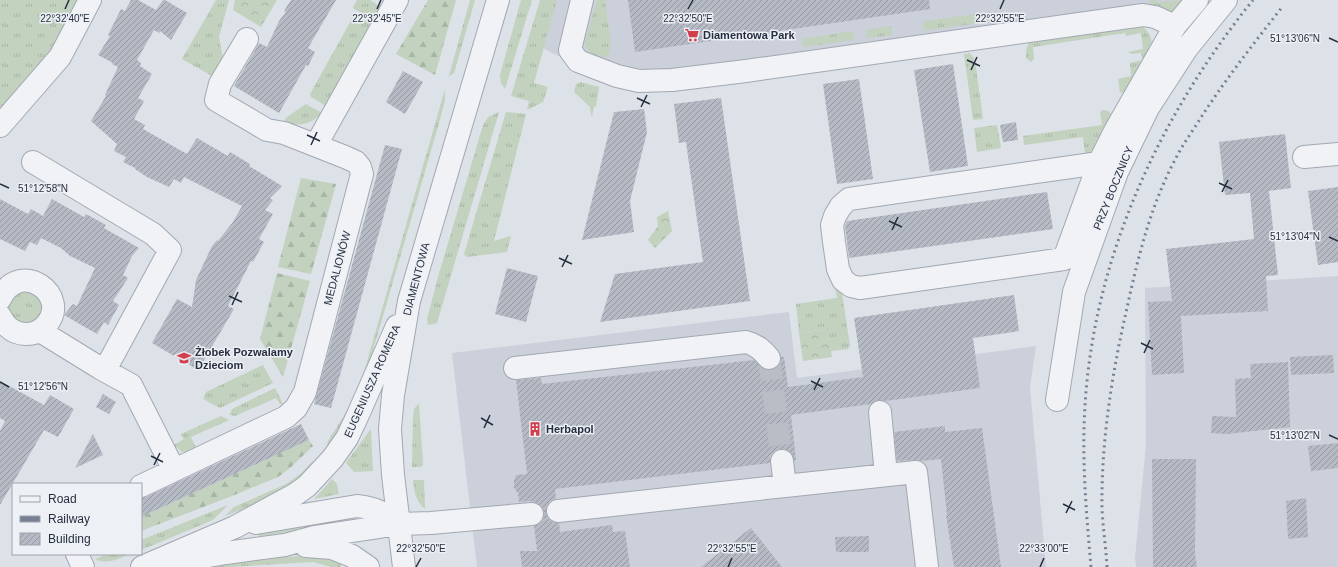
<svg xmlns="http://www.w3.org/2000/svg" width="1338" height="567" viewBox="0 0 1338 567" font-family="Arial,sans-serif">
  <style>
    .built { fill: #cbd0da }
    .grass { fill: url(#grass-tufts) }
    .forest { fill: url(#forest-firs) }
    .park { fill: url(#park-crowns) }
    .building { fill: url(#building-hatch) }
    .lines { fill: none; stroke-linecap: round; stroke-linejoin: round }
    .minor-tunnel { stroke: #b8bdc6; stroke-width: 22; stroke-dasharray: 22 11; stroke-linecap: butt }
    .minor-casing { stroke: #a2a8b2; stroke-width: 24 }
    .minor { stroke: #f0f2f6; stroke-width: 22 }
    .rail { stroke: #777f92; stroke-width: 3; stroke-dasharray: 2 4; stroke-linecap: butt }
    .ticks { fill: none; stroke: #262e3f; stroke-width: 1.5 }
    .labels { text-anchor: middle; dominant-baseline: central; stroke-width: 3; stroke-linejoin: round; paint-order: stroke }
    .poi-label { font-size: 11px; font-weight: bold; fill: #262e3f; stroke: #edf0f5; text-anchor: start }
    .street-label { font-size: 11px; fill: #262e3f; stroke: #edf0f5 }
    .ticks-label { font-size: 10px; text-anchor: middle; fill: #262e3f; stroke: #edf0f5; stroke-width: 3; stroke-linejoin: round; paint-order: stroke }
  </style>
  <defs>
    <pattern id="grass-tufts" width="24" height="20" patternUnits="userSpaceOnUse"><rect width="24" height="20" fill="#c2d2be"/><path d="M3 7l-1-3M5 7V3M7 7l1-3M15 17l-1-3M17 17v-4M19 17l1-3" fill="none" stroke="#a7b5a4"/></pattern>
    <pattern id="forest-firs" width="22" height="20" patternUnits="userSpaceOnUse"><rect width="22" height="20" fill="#c2d2be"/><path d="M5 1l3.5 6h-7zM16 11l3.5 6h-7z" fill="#a7b5a4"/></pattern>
    <pattern id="park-crowns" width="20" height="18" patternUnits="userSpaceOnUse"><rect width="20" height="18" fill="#c2d2be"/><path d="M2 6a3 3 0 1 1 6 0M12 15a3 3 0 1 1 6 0" fill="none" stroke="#a7b5a4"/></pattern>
    <pattern id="building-hatch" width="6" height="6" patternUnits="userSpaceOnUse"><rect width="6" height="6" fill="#b5bac5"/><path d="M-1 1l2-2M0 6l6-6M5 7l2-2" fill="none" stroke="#9398a1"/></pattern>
  </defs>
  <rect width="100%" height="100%" fill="#dde1e8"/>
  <path class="built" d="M548,0h658l-51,23 -481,61 -97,-19 -41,-20z
    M1338,276v291h-202l-1,-9 11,-113 -1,-157z
    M789,312l8,66 239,-32 -6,41 16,180h-569l-25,-214z"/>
  <path class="grass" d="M0,0h90l-90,129z
    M216,0h13l-10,37 6,32 -6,11 -37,-21z
    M357,0h13l12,8 -8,12 -20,-11 -1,-2z
    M470,0h5l-21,73 -5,3z
    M521,0h11l-27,89 -4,-6 -1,-8z
    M540,0h17l-23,83 14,4 -5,15 -16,8 2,-9 -18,-5z
    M597,0h8l6,44 -2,10 -3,3c-11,-2 -20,-3 -21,-16z
    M1149,0h7v2l31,-2 -14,12 -5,1 -15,-6z
    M992,12l1,9 -69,10 -1,-10z
    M354,15l18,9 -46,82 -15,-9 -1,-3z
    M891,26l1,9 -25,3 -1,-8z
    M1142,26c7,6 10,11 10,21l-25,44 -7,2 -2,-14 13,-3 -1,-13 13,-3 -2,-7 -9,1 -4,-2 15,-3 -2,-16 -15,3 -1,-3 -92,14 1,12 -3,3 -5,-4v-8l3,-8z
    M852,31l2,9 -51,7 -1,-8z
    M970,53l5,7 8,59 -10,1 -9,-66z
    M581,82l18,5 -3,19 -2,1 -2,9 -1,-1 -1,-8 -16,-15 2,-8z
    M445,89v11l-7,27 -78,268 -32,53 -1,-3 1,-4 19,-30 9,-11z
    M306,104l16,9c-10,11 -24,15 -38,8l3,-4z
    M1103,110c5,0 8,2 9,7l-18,36 -9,1 -2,-17 -59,8 -1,-9 79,-11 -2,-13z
    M499,112l-62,211 -9,2 -1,-6 11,-42 45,-152 5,-8z
    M506,112l20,2 -32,127 17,-5 -4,16 -40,5 -3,-3z
    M997,125l4,23 -24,4 -3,-24z
    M834,280l7,6 9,60 -2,3 -17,2 -4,-22 -28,4 -3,-29 41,-6z
    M32,290l12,13 -6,18 -17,4c-17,-15 -17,-13 -6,-33z
    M263,365l10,18 -53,25 -17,-9 3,-7z
    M275,388l8,16h-3l-4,-6 -41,18 -5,-1 2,-6z
    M419,403l4,62 -2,2h-9l1,-50 1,-8z
    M221,416l8,4 -38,17 5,11 -6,3 -8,1 -8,-7 10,-6 -3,-5z
    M370,430l1,1 2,40 -19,1 -8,-9z
    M313,461l4,4 -43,32 -49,19 9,-9 52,-23 14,-10z
    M332,479l5,5 2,10 -25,5z
    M413,480h11l1,29c-9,-7 -11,-18 -12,-29z
    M228,505l-15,15 -72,30v-10z
    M341,517l1,7 -80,12 -4,-1 1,-2z
    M107,554h23c-12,5 -22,11 -35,5z
    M312,555l31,6 -3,6h-9l-18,-5 -84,5h-13c32,-7 64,-10 96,-12z"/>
  <path class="forest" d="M428,0h28l-21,75 -39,-21z
    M301,178l35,6 -25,90 -33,-7z
    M277,273l33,8 -27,96 -23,-38z
    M309,440l4,6 -24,23 -11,8 -46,19 -91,35v-14z"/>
  <path class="park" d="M235,0h42l-16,27 -28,-17z
    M668,211l4,20 -17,17 -7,-8 10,-14 -1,-9z
    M828,329l4,28 -29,4 -4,-28z"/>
  <path class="building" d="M131,0h7l18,10 7,-10h2l22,13 -16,27 -11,-9 -1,2 -5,-3 -17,30 4,3 -1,3 12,8 -14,24 6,3 -10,18 11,6 -2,4 44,25 10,-16 31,18 2,-4 20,12 -1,2 33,20 -12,12 3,2 -8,10 8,4 -14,25 5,3 -11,20 -2,-1 -23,45 6,3 -36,61 -46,-27 25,-44 15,8 4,-27 16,-34 5,-6 1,1 15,-19 9,-16 -58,-29 -3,6 -7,-4 -5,8 -22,-10 -12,-8v-1l-12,-6 3,-5 -12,-6 3,-7 -26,-23 15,-25 -1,-1 13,-28 -6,-3 1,-1 -15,-8 12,-19 -2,-1 13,-26 4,2z
    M291,0h45l-28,48 7,4 -7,14 -2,-1 -27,48 -45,-27 25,-43 8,4 12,-26 7,-9 -2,-1z
    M628,0h301l1,9 -295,43z
    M953,64l15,102 -38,6 -16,-102z
    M403,71l20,11 -18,32 -19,-12z
    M859,79l14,100 -36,5 -14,-100z
    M721,98l29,203 -150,21 15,-48 88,-12 -17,-120 -7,1 -5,-39z
    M644,109l3,23 -17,69 4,31 -52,8 32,-128z
    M1016,122l2,18 -15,2 -3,-17z
    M1285,134l6,54 -22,3 9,84 -12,1 2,35 -87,5 3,57 -32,2 -4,-73 24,-1 -6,-52 88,-10 -4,-46 -25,2 -6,-53z
    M385,145l17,4 -71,259 -17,-4z
    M1338,187v75l-20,3 -10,-74z
    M1047,192l6,37 -204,29 -4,-32 2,-5z
    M0,199l28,15 3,-5 12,7 9,-17 32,18 2,-3 20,11 -2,3 35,20 -7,8 -9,19 5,3 -15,23 6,4 -11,20 -4,-3 -7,12 -33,-19 9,-11 4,2 18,-38 -25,-12 -9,-8 -20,-10 -4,7 -7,-3 -5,9 -25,-12z
    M507,268l31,8 -12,46 -31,-8z
    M1014,295l5,36 -46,7 7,50 -94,13 -8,-1 -7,4 -80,11 5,45h-2l-2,-6 -5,-4 -6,-1 -7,2 -4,5v7l-215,26 1,10 -6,2 -3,5 -1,7 2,6 5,3 6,1 1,9 52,-7 1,7 12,-1 5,36h-108l-2,-16h17l-3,-25 5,-2 4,-4 1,-7 -2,-6 -5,-4 -7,-2 -11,1 -1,-9 -4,-5v-7l2,-6 11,-1 -11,-94 25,-2 1,6 212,-24 11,10h6l7,-3 3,-5v-5h3l4,30 75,-10 -9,-59z
    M1333,355l1,18 -43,2 -1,-18z
    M1288,362l2,65 -63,7 -16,-1 1,-17 24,1 -1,-38 16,-1 -1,-14z
    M0,381l44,24 6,-10 24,14 -16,28 -14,-7 -44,75v-74l5,-10 -5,-3z
    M103,394l13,8 -7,12 -13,-7z
    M301,424l8,16 -168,77v-19l5,-1z
    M945,426v6l37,-4 19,139h-47l-8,-52h1l-6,-56 -19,2 -7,-1 -18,1 -3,-29z
    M93,434l10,21 -28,13z
    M1338,443v25l-27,3 -3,-25z
    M1152,459h44l-1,95 2,13h-44z
    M1306,498l2,39 -20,2 -2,-38z
    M751,528l31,39h-81z
    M869,536v16h-33l-1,-15z"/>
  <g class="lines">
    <path class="minor-tunnel" d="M769,358l13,103"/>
    <defs>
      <path id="minor" d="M582,0l-12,50 8,11 39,15 22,5 33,-1 74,-9 397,-56 12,2 20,9
        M0,126l60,-69 30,-57
        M316,145l81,-145
        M1304,157l34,-3
        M33,162l120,72 17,16 -65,120
        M1099,163l-250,36 -8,7 -6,10 -3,9 2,17 4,27 5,11 8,6 9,2 204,-29 35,-96 16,-32 60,-105 22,-26
        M0,299c20,-42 72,-3 46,26 -5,6 -12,9 -20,9 -13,0 -20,-7 -26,-18
        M40,331l60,37 31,17 43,85
        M515,368l231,-26c11,3 16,8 23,16
        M1057,400l17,-108 43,-120 31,-64 39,-60 39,-48
        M880,412l6,63
        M782,461l3,25
        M141,486l145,-69 10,-9 9,-16 57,-218 -2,-7 -4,-5 -11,-5 -61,-24 -17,-3 -51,-30 4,-16 27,-45
        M558,511l227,-25 131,-14 11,95
        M256,523l101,-17c19,2 27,7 42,18
        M306,546l26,2 20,8 16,11
        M77,554l6,13
        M179,561l47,-8 59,-8 29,-8 85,-13 32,-1 101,-9
        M142,567l93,-40 61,-33 11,-8 26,-28 14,-20 10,-21 40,-91
        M404,567l-11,-92 -3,-46 3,-34 16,-94 89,-301"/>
    </defs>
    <use href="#minor" class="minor-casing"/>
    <use href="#minor" class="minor"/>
    <path class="rail" d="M1091,567c-4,-46 -8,-91 -7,-137 3,-158 71,-309 169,-430
      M1107,567c-1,-19 -4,-38 -5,-58 -1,-67 10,-136 25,-201 11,-51 24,-104 49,-150 7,-14 16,-26 24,-39 25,-39 54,-76 83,-113"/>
  </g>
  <path class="ticks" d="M65,9l4,-9M377,9l4,-9M688,9l5,-9M1000,9l4,-9M1329,38l9,4M967,60l13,6M971,70l6,-13M637,98l13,6M641,107l6,-12M307,135l13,6M311,145l6,-13M1219,183l13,6M0,184l9,4M1222,192l6,-12M889,221l13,6M892,230l6,-13M1329,237l9,4M559,258l13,6M562,267l6,-12M229,296l13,6M232,305l6,-13M1141,343l12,6M1144,353l6,-13M811,381l12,6M0,382l9,5M814,390l6,-12M481,418l12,7M484,428l6,-13M1329,435l9,4M151,456l12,6M154,465l6,-12M1063,504l12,6M1066,513l6,-12M416,567l5,-9M728,567l4,-9M1040,567l4,-9"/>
  <defs>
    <symbol id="supermarket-bare" viewBox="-9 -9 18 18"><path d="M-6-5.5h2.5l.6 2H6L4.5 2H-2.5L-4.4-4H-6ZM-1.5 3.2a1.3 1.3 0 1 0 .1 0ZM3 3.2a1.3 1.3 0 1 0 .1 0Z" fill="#d13e4c" stroke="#edf0f5" stroke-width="2.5" paint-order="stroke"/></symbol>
    <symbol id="school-bare" viewBox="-9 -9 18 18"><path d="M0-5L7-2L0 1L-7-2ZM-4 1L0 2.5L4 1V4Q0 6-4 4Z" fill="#d13e4c" stroke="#edf0f5" stroke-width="2.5" paint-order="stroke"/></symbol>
    <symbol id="building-bare" viewBox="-9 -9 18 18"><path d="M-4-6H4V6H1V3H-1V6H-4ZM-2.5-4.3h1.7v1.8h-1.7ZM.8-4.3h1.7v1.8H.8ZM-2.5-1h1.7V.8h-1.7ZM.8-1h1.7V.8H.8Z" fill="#d13e4c" stroke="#edf0f5" stroke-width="2.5" paint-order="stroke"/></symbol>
  </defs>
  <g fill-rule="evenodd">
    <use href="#supermarket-bare" x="682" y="25" width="20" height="20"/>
    <use href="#school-bare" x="174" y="348" width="20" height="20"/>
    <use href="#building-bare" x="525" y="419" width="20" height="20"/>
  </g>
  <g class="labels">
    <g class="poi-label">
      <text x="703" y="35">Diamentowa Park</text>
      <text x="195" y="352">Żłobek Pozwalamy<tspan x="195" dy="13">Dzieciom</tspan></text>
      <text x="546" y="429">Herbapol</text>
    </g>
    <g class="street-label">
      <text transform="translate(1113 188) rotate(-68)">PRZY BOCZNICY</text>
      <text transform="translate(337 268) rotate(-75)">MEDALIONÓW</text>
      <text transform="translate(416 279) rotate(-75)">DIAMENTOWA</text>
      <text transform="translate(372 381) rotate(-66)">EUGENIUSZA ROMERA</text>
    </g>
  </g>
  <g class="ticks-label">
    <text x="65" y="22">22°32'40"E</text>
    <text x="377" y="22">22°32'45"E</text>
    <text x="688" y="22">22°32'50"E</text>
    <text x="1000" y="22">22°32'55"E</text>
    <text x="1295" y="42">51°13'06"N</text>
    <text x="43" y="192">51°12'58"N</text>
    <text x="1295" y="240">51°13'04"N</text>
    <text x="43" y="390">51°12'56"N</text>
    <text x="1295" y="439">51°13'02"N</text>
    <text x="421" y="552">22°32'50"E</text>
    <text x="732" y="552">22°32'55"E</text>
    <text x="1044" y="552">22°33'00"E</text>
  </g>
  <rect x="12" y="483" width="130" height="72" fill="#edf0f5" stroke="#9da2ac"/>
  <rect x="20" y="496" width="20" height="6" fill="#f0f2f6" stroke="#9da2ac"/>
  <text x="48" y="503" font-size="12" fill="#262e3f">Road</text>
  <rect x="20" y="516" width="20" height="6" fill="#777f92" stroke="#9da2ac"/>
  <text x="48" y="523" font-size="12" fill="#262e3f">Railway</text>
  <rect x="20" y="533" width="20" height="12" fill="url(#building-hatch)" stroke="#9da2ac"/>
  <text x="48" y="543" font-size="12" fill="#262e3f">Building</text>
</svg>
